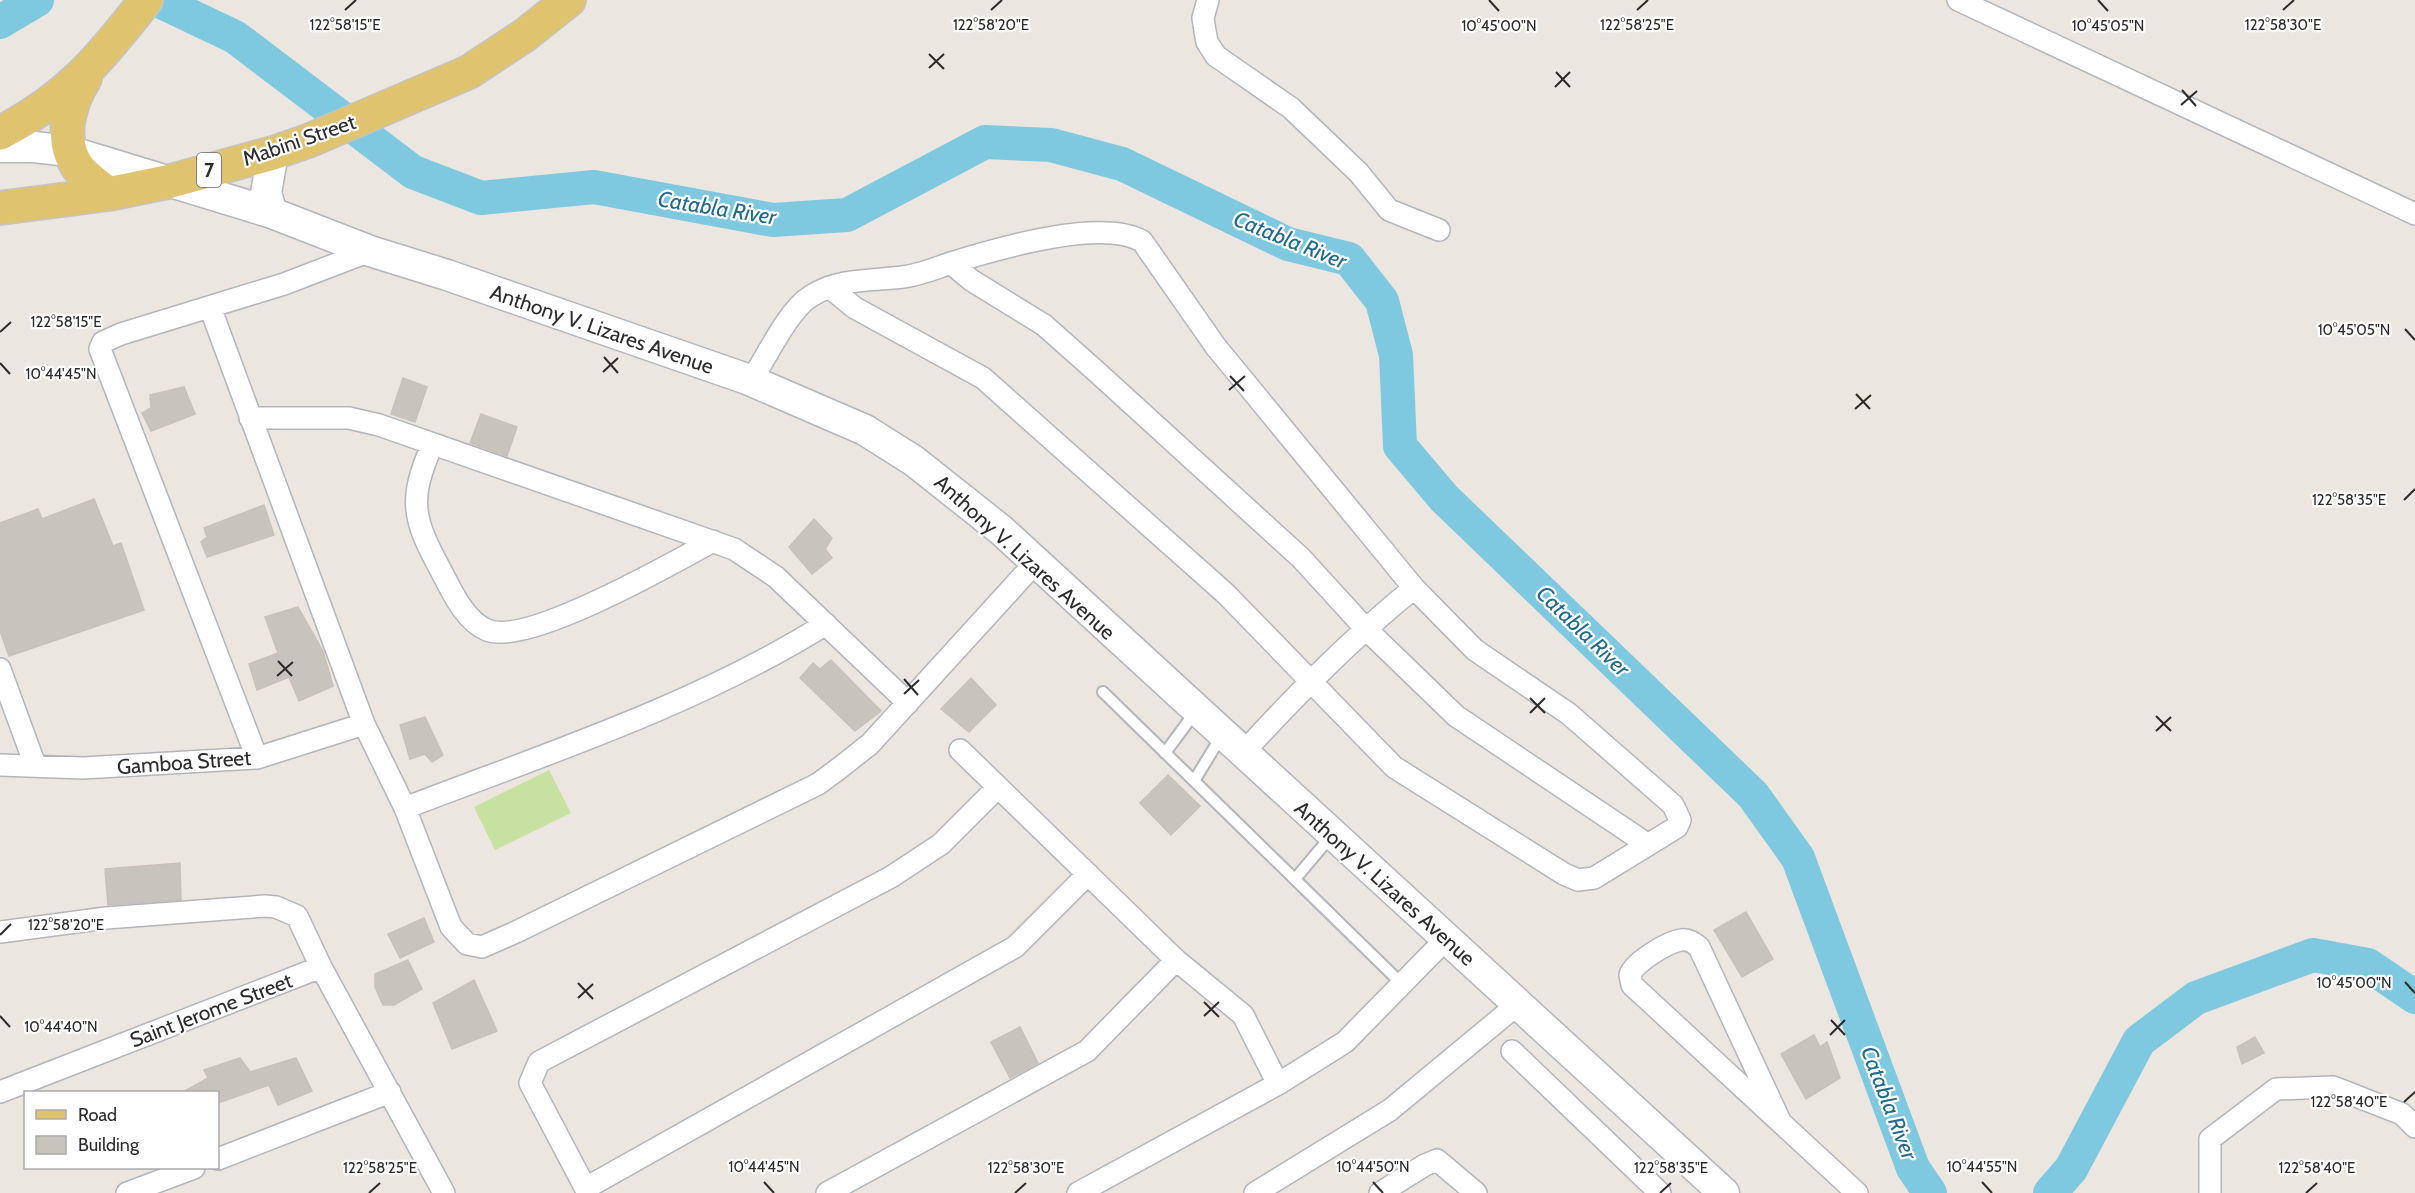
<svg xmlns="http://www.w3.org/2000/svg" width="2415" height="1193" viewBox="0 0 2415 1193" font-family="Cabin,sans-serif">
  <style>
    .pitch { fill: #c7e1a0 }
    .lines { fill: none; stroke-linecap: round; stroke-linejoin: round }
    .river { stroke: #7fc9e0; stroke-width: 34 }
    .building { fill: #c7c4bd; stroke: #c7c1b9; stroke-width: 1.5 }
    .lane-casing { stroke: #b3b5bd; stroke-width: 14 }
    .street-casing { stroke: #b3b5bd; stroke-width: 24 }
    .secondary-casing { stroke: #b3b5bd; stroke-width: 33 }
    .primary-casing { stroke: #c4c4c4; stroke-width: 36 }
    .lane { stroke: #fff; stroke-width: 10 }
    .street { stroke: #fff; stroke-width: 21 }
    .secondary { stroke: #fff; stroke-width: 30 }
    .primary { stroke: #e0c36f; stroke-width: 33 }
    .ticks { fill: none; stroke: #2b2b2b; stroke-width: 2 }
    .labels { text-anchor: middle; dominant-baseline: central; stroke-width: 4.5; stroke-linejoin: round; paint-order: stroke }
    .shield { fill: #fff; stroke: #6b6b6b; stroke-width: 1.5 }
    .shield-label { font-size: 20px; font-weight: bold; fill: #2b2b2b }
    .street-label { font-size: 21px; fill: #2b2b2b; stroke: #fff }
    .water-label { font-size: 22px; font-style: italic; fill: #1e698d; stroke: #fff }
    .ticks-label { font-size: 15px; text-anchor: middle; fill: #2b2b2b; stroke: #fff; stroke-width: 4.5; stroke-linejoin: round; paint-order: stroke }
  </style>
  <rect width="100%" height="100%" fill="#ebe6df"/>
  <path class="pitch" d="M549,770l22,43 -76,37 -21,-43z"/>
  <g class="lines">
    <path class="river" d="M157,0l78,37 178,135 68,26 113,-11 179,33 74,-5 138,-73 66,3 71,19 166,80 61,15 33,42 14,54 4,91 44,52 309,297 45,63 115,310 17,25
      M0,22l37,-22
      M2050,1193l21,-24 68,-128 57,-43 117,-43 55,10 47,32"/>
  </g>
  <path class="building" d="M403,378l24,9 -12,35 -24,-8z
    M184,387l11,27 -44,17 -9,-18 9,-5 -1,-13z
    M481,414l36,13 -10,29 -37,-13z
    M94,499l19,47 8,-3 23,67 -135,46 -9,-25v-108l38,-14 4,10z
    M264,505l10,30 -67,22 -6,-15 6,-5 -3,-9z
    M814,519l18,19 -7,11 7,9 -20,16 -23,-27z
    M298,607l25,44 10,35 -34,15 -10,-24 -32,13 -8,-26 29,-11 -13,-36z
    M831,660l50,51 -26,20 -55,-53 13,-15 7,6z
    M971,678l25,27 -27,27 -28,-23z
    M425,717l18,38 -11,7 -7,-8 -15,5 -10,-34z
    M1168,775l32,31 -29,29 -31,-32z
    M180,863l1,37 -73,5 -3,-36z
    M1746,912l27,47 -31,18 -28,-47z
    M424,918l10,24 -34,16 -12,-24z
    M408,960l14,29 -28,16h-11l-8,-18v-13z
    M474,980l23,51 -45,18 -19,-46z
    M1020,1027l18,36 -28,15 -19,-36z
    M1814,1035l6,12 7,-5 13,36 -34,21 -25,-45z
    M2255,1037l9,16 -22,11 -5,-17z
    M240,1058l10,14 46,-14 16,33 -34,14 -9,-20 -51,18v-11h-35l25,-14 -4,-8z"/>
  <g class="lines">
    <defs>
      <path id="lane" d="M1103,692l299,292
        M1165,753l31,-42
        M1194,781l28,-46
        M1295,879l37,-44"/>
      <path id="street" d="M1208,0l-5,18 2,13 2,11 9,14 75,52 68,65 30,37 50,20
        M1958,0l457,214
        M951,263l20,17 73,45 54,48 203,185 64,70 91,88 191,128
        M210,307l154,417 41,84 46,119 16,17 15,3 34,-15 302,-148 23,-17 29,-23 165,-181
        M751,381c15,-23 37,-71 60,-85 29,-18 60,-15 92,-19 17,-2 33,-9 48,-14 45,-14 149,-45 191,-22l74,106 198,241 61,62 94,64 104,91 7,15 -3,7 -83,51 -16,2 -14,-6 -170,-107 -168,-173 -243,-216 -128,-70 -26,-21
        M250,418h99l30,7 355,124 42,28 132,126
        M432,445c-22,52 -21,70 6,120 12,22 25,55 49,65 39,17 186,-67 226,-89
        M0,669l35,96
        M960,750l216,210 67,55 35,69
        M1242,754c55,-60 109,-115 172,-166
        M257,758l-157,-409 3,-7 18,-8 163,-50 86,-33
        M0,765l83,3 174,-10 107,-34
        M405,808c143,-55 291,-103 421,-184
        M0,932l106,-14 159,-12 11,1 21,9 24,51 123,226
        M1512,1051l148,142
        M0,1092l321,-125
        M1780,1121l-81,-174c-5,-4 -10,-8 -18,-7 -13,2 -47,22 -51,35l2,10 225,208
        M218,1159l172,-67
        M586,1188l429,-241 73,-73
        M127,1193l67,-25
        M588,1193l-58,-110 9,-21 352,-185 50,-33 57,-57
        M827,1193l260,-142 89,-91
        M1078,1193l200,-109 67,-42 101,-103
        M1255,1193l135,-83 128,-106
        M1380,1193l45,-28 12,-5 39,33
        M2210,1193v-54l66,-50 57,-2 69,27 13,13"/>
      <path id="secondary" d="M0,147h34l35,4 203,62 98,38 77,24 300,104 118,51 49,31 87,69 723,663
        M272,213l-6,-20 7,-40"/>
      <path id="primary" d="M85,78c-16,26 -26,60 -8,88 7,11 21,19 31,28
        M0,133c67,-34 101,-75 146,-133
        M0,208l108,-14 59,-12 106,-29 35,-12 161,-69 56,-37 44,-35"/>
    </defs>
    <use href="#lane" class="lane-casing"/>
    <use href="#street" class="street-casing"/>
    <use href="#secondary" class="secondary-casing"/>
    <use href="#primary" class="primary-casing"/>
    <use href="#lane" class="lane"/>
    <use href="#street" class="street"/>
    <use href="#secondary" class="secondary"/>
    <use href="#primary" class="primary"/>
  </g>
  <path class="ticks" d="M1489,0l10,11M2098,0l10,11M345,10l11,-10M991,10l11,-10M1637,10l11,-10M2283,10l11,-10M929,54l15,15M929,68l15,-14M1556,72l14,15M1555,87l15,-15M2182,90l14,16M2181,105l16,-14M2405,329l10,11M0,332l11,-10M604,357l14,16M0,363l10,11M603,372l15,-14M1230,376l14,15M1229,390l16,-14M1856,394l14,15M1855,409l16,-14M2404,500l11,-11M278,661l14,15M277,676l16,-14M904,679l14,16M904,694l15,-14M1530,698l15,15M1530,713l15,-15M2156,716l15,15M2156,731l15,-14M0,935l11,-11M2405,982l10,11M578,983l15,16M578,998l15,-14M1204,1002l15,15M0,1016l10,11M1204,1016l15,-14M1831,1020l14,15M1830,1035l15,-15M2404,1102l11,-10M764,1182l10,11M1373,1182l10,11M1982,1182l10,11M369,1193l11,-10M1015,1193l11,-10M1660,1193l11,-10M2306,1193l11,-10"/>
  <g class="labels">
    <rect class="shield" x="197" y="153" width="24" height="34" rx="4.5"/>
    <g class="shield-label">
      <text x="209" y="170">7</text>
    </g>
    <g class="street-label">
      <text transform="translate(299 140) rotate(-19)">Mabini Street</text>
      <text transform="translate(602 329) rotate(19)">Anthony V. Lizares Avenue</text>
      <text transform="translate(1025 557) rotate(42)">Anthony V. Lizares Avenue</text>
      <text transform="translate(184 762) rotate(-4)">Gamboa Street</text>
      <text transform="translate(1385 883) rotate(42)">Anthony V. Lizares Avenue</text>
      <text transform="translate(211 1010) rotate(-21)">Saint Jerome Street</text>
    </g>
    <g class="water-label">
      <text transform="translate(717 208) rotate(9)">Catabla River</text>
      <text transform="translate(1290 240) rotate(22)">Catabla River</text>
      <text transform="translate(1583 631) rotate(44)">Catabla River</text>
      <text transform="translate(1889 1103) rotate(69)">Catabla River</text>
    </g>
  </g>
  <g class="ticks-label">
    <text x="345" y="30">122°58'15"E</text>
    <text x="991" y="30">122°58'20"E</text>
    <text x="1637" y="30">122°58'25"E</text>
    <text x="2283" y="30">122°58'30"E</text>
    <text x="1499" y="31">10°45'00"N</text>
    <text x="2108" y="31">10°45'05"N</text>
    <text x="66" y="327">122°58'15"E</text>
    <text x="2354" y="335">10°45'05"N</text>
    <text x="61" y="379">10°44'45"N</text>
    <text x="2349" y="505">122°58'35"E</text>
    <text x="66" y="930">122°58'20"E</text>
    <text x="2354" y="988">10°45'00"N</text>
    <text x="61" y="1032">10°44'40"N</text>
    <text x="2349" y="1107">122°58'40"E</text>
    <text x="764" y="1172">10°44'45"N</text>
    <text x="1373" y="1172">10°44'50"N</text>
    <text x="1982" y="1172">10°44'55"N</text>
    <text x="380" y="1173">122°58'25"E</text>
    <text x="1026" y="1173">122°58'30"E</text>
    <text x="1671" y="1173">122°58'35"E</text>
    <text x="2317" y="1173">122°58'40"E</text>
  </g>
  <rect x="24" y="1091" width="195" height="78" fill="#ffffff" stroke="#aaaaaa" stroke-width="1.5"/>
  <rect x="36" y="1110" width="30" height="9" fill="#e0c36f" stroke="#aaaaaa" stroke-width="1.5"/>
  <text x="78" y="1121" font-size="18" fill="#2b2b2b">Road</text>
  <rect x="36" y="1136" width="30" height="18" fill="#c7c4bd" stroke="#aaaaaa" stroke-width="1.5"/>
  <text x="78" y="1151" font-size="18" fill="#2b2b2b">Building</text>
</svg>
